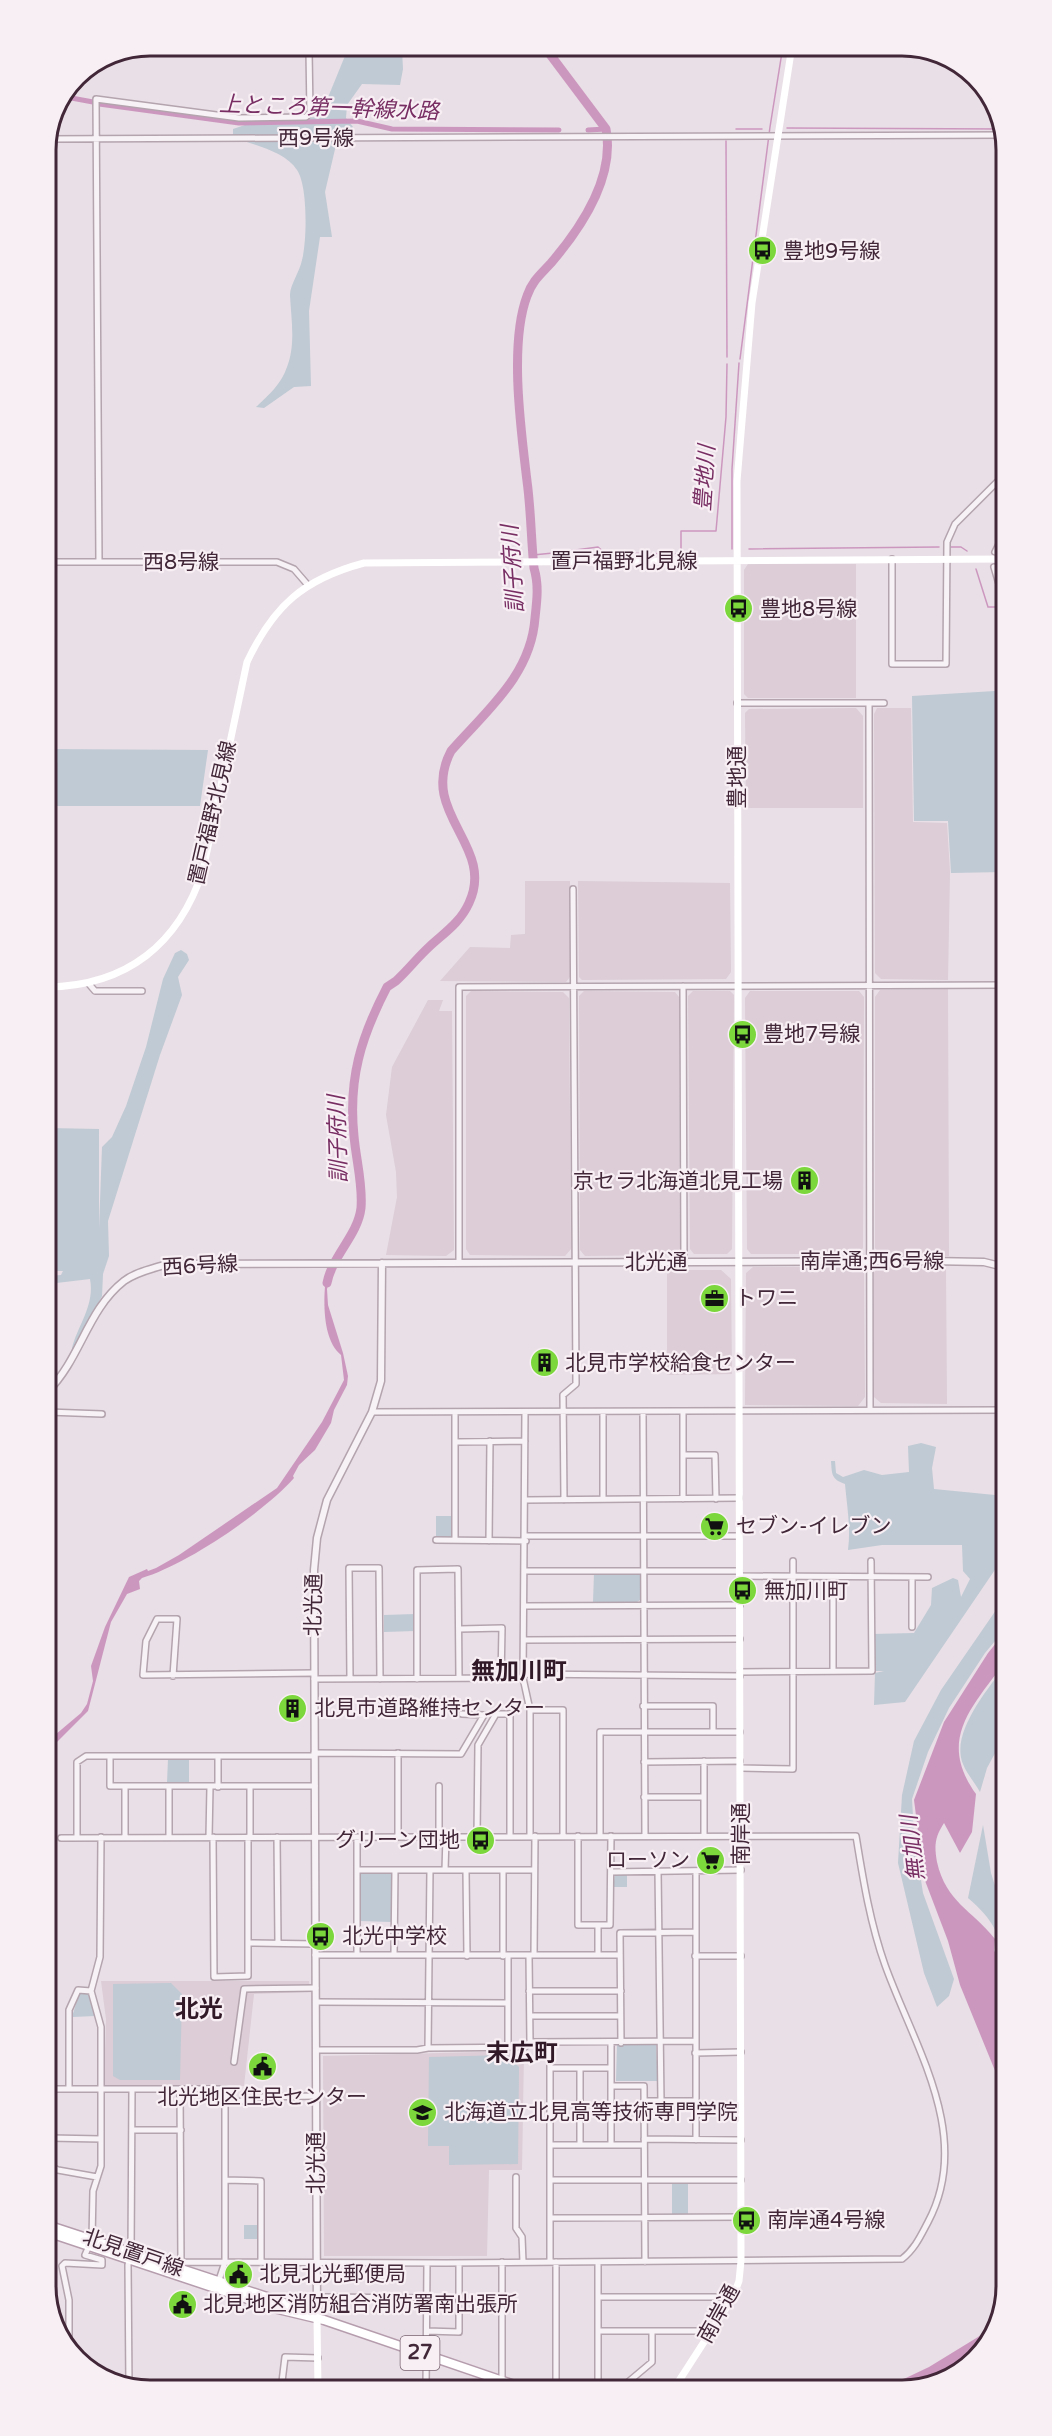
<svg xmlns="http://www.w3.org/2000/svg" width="1052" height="2436" viewBox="0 0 1052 2436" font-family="'Varela Round','Noto Sans JP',sans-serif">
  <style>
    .built { fill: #dccdd6 }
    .green { fill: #bfcad4 }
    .water { fill: #cc97bf }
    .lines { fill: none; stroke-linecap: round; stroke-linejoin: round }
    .stream { stroke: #cc97bf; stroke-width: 1.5 }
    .canal { stroke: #cc97bf; stroke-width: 5 }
    .river { stroke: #cc97bf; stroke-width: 9 }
    .minor-casing { stroke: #b4a4ae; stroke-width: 8 }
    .tertiary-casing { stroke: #b4a4ae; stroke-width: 9 }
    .primary-casing { stroke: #b69dae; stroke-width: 11 }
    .minor { stroke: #f7f2f5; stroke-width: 5 }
    .tertiary { stroke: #f7f2f5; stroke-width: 6 }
    .secondary { stroke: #fff; stroke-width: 7 }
    .primary { stroke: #fff; stroke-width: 8 }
    .labels { text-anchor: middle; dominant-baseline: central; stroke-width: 4.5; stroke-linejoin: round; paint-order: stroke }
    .shield { fill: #f7eff4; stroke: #786370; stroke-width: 1.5 }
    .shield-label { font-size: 20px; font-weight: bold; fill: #422738 }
    .street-label { font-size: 21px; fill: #422738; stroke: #f7eff4 }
    .poi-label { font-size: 21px; fill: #422738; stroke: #f7eff4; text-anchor: start }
    .water-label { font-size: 22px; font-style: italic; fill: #782e63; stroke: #f7eff4 }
    .quarter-label { font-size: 24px; font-weight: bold; fill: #321928; stroke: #f7eff4 }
    .rim { fill: none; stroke: #422738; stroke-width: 3 }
  </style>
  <rect width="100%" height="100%" fill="#e9dfe6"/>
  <path class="built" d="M748,564h108v134h-108l-4,-4v-124z
    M856,708l7,8v92h-117l-1,-95 4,-4z
    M877,708h34l2,114 34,1 3,49 -2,108 -67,-1 -6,-6 -1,-259z
    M525,881h45v96l-4,5 -126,-1 30,-34 40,1 1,-13 14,-1z
    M578,881l152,2 1,89 -5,7 -144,1 -3,-3z
    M948,989l1,267h-67l-7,-8v-251l5,-7z
    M471,991l92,1 6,6 2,251 -6,7 -95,-1 -4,-6v-253z
    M584,991l91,1 4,5 1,252 -6,6 -89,1 -5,-6 -1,-254z
    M693,991h37l4,4 -2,254 -5,5h-33l-4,-5 -2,-253z
    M750,991h109l5,6 -1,251 -6,6h-106l-4,-5 -2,-251z
    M428,1000h15l-4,11h13l2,239 -8,6 -60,-1 11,-58 -1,-25 -10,-57 6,-48z
    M753,1267h106l5,6 1,124 -7,9 -113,-1 1,-132z
    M878,1267l68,1 1,136 -66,-1 -7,-6v-124z
    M667,1270h54l10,9 1,95 -65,1z
    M101,1981h208l1,11 -56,2 -10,92 -140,-1 2,-66z
    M524,2051l-2,119h-33l-2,86h-163l-1,-200z"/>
  <path class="green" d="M402,50l1,19 -3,16 -38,-1 -15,21 -1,13 7,9 -17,18 -11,47 7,45h-12l-11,74 2,75 -17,1 -30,21 -8,-1c12,-11 26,-24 31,-40 9,-23 4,-49 3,-72 0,-10 10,-24 12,-35 5,-18 6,-74 -5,-90 -12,-19 -44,-25 -64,-33v-8l27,-9 60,-3 27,-66z
    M995,691l8,52v129l-52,1 -3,-52h-34l-2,-125z
    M47,749l161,1 -8,56h-153z
    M181,950l6,4 2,6 -11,17 4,18 -22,60 -52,166 1,35 -6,18 -1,22 -28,56 -2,-4c6,-23 23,-43 18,-69l-42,5v-8l13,-1 2,-4h-15v-143l51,1v100l3,-82 10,-10 14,-31 20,-59 17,-68 12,-26z
    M921,1443l15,4 -4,21 2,21 71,7v59l-100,147 -31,3 1,-32 9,-2h-12v-37l42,-1 17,-28 1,-17 21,-10 5,2 3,17 9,-18 -7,-8 -1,-26h-80l-34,5c3,-23 -1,-43 -3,-66 -14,-5 -13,-10 -14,-23h4l1,12 7,4 21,-7 18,5 27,-3 -1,-26z
    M436,1516h16l1,22h-17z
    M594,1573h44l3,3 -1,24 -3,2h-44z
    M1005,1597v32l-20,24 -36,55 -21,44 -16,47 2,35 9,59 31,86 -5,17 -12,11 -13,-34 -26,-110 4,-68 12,-54 27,-51z
    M415,1614v17l-31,1v-17z
    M1005,1666l1,67 -19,35 -7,24c-5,-9 -13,-18 -17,-28 -13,-31 25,-75 42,-98z
    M168,1759h21v24h-22z
    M983,1825l8,48 15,48v47c-5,-32 -12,-48 -38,-70z
    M361,1874h30v48l-31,-1z
    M615,1875h12v12h-14z
    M171,1983l11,11 -2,86h-60l-7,-4v-92z
    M79,1994h9l7,22 -23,1z
    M617,2045h39l2,36h-42z
    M507,2055l12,12 -1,97 -69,1v-19h-21l1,-89z
    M672,2182h16v33h-16z
    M244,2225h15v14h-15z"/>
  <path class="water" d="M327,1271h5l-5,18 1,16 15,48 5,23 -1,9 -13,25 -3,13 -16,27 -16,15 -6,11 1,2c-31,35 -108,87 -152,100l-3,3 1,8 -13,5 -16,28 -23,89 -39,39v-10l32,-27 6,-9 6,-23 -2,-15 14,-39 24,-50 18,-8 1,2 8,-3 23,-13 98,-67 45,-66 22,-42 -3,-25c-20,-16 -18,-61 -14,-84z
    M1005,1632v30c-33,45 -68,78 -29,132l-4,38 -12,21 -16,-30c-9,14 -10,22 -7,39 9,40 35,48 58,77l-1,11 12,30v103l-8,-5 -38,-93 -12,-44 -24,-63 -10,-78 30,-78 44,-69z
    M50,1901l6,45 -6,29 2,-33z
    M995,2323l-9,27 -50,36h-47l40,-19 49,-30z"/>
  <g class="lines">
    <path class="stream" d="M787,128l215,1
      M736,129h26
      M726,141l1,216
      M740,359l30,-232 13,-81
      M951,547h10l6,4
      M732,549v-80l7,-106
      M749,549l190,-2
      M568,551l30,-4 7,6 76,1v-23h35l10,-114 1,-53
      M533,555l20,-2
      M976,569l12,38h9"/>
    <path class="canal" d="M66,97l27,5
      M99,104l140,19 118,-2 35,8 167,1
      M588,130l18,-1"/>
    <path class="river" d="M327,1283c5,-27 31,-48 34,-75 2,-24 -5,-48 -7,-72 -6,-57 7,-99 33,-149l9,-6c12,-11 21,-23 33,-34 15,-14 31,-24 40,-44 27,-58 -51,-89 -18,-152 36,-41 80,-76 84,-133 2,-18 4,-33 -1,-50 -3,-29 -3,-58 -7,-87 -6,-51 -18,-137 0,-185 5,-15 14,-22 24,-33 30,-35 64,-86 55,-134l-60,-80"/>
    <defs>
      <path id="minor" d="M47,139l955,-4
        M995,552l8,-16
        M892,559v105h54l1,-122 8,-18 47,-47
        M46,562h231l17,7 13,15
        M99,562l-3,-463 143,19 67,-1 4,-4 -1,-62
        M994,567l9,31
        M737,703h132l1,706
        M869,703h15
        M89,984l6,7h47
        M683,986l1,276
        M459,1261v-274l545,-2
        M683,1411v88
        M48,1412l54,2
        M372,1412l633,-2
        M525,1412l-2,266 7,32v126
        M643,1412l2,424
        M455,1413v127
        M456,1442l69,-1
        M683,1455h32l1,44
        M603,1499v-87
        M526,1500l213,-2
        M564,1500l-1,-105 13,-11 -3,-495
        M526,1536h213
        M436,1540l90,1
        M489,1541l1,-100
        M526,1571h213
        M740,1576l188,1
        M525,1606l215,-1
        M912,1627v-50
        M460,1629l42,-1 -1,51
        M524,1640l216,-1
        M833,1670v-93
        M740,1672l132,-1 -1,-110
        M523,1674l217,2
        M173,1676l4,-57h-20l-11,22 -3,34 171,-2
        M350,1678l-1,-110h30l1,111
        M314,1679l209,-1
        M417,1679v-109l41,-1 1,109
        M643,1706h70v26
        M530,1710h33v126
        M314,1753l147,1 23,-39 -22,-1
        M110,1756v30h205
        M704,1761v75
        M644,1762l96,-1
        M741,1768l52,1v-208
        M439,1786v51
        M218,1787v-31
        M644,1797h60
        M477,1836l1,-91 18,-31h14v123
        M578,1836v89h32l1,-89
        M600,1836v-104h140
        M125,1837v-50
        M169,1837v-50
        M209,1837l1,-50
        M213,1837l1,140 34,-1v-139
        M250,1837v-50
        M277,1837l1,106
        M357,1837v118
        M398,1837v-84
        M61,1838l795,-2c7,43 14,87 29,129 29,81 89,171 43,257 -7,13 -13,27 -26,37l-456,4 -265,-1
        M77,1838v-76l9,-6h228
        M357,1870h177
        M445,1870l1,-33
        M466,1871l1,85
        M658,1871l3,230
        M611,1872l130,-2
        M248,1943l67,1
        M315,1955h305
        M394,1955l1,-85
        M534,1955l1,-119
        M598,1955v-30
        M503,1956v-86
        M529,1956l1,86
        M695,1956h46
        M529,1991h92
        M316,2002l191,1
        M530,2016h90
        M621,2043l-1,-110 75,-1
        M508,2047v-91
        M428,2048l2,-178
        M316,2050h101l11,-2 97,-1 5,-5 165,-1
        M695,2053l46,-1
        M234,2062l10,-73 72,-1
        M550,2068h61
        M580,2068v77
        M611,2086h33l1,176
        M50,2089h175v173l-7,21
        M69,2089v-79l9,-20 13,1
        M180,2089l1,175
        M241,2101l15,-4 61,-1
        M644,2101h51
        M132,2130h49
        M50,2138l51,1
        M644,2139l97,1
        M696,2140v-269
        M550,2145h94
        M611,2145v-102
        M50,2166l8,4 39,7
        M516,2177v51l6,9 1,25
        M225,2180l36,1v82
        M551,2180h190
        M550,2218l192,-1
        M550,2262v-219
        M556,2262v126
        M598,2262v126
        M317,2297l110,1
        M598,2297h135
        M427,2331l32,1v-69
        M598,2331h113
        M69,2346v-46l-7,-34 3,-3 37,2v-5l-17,-5 7,-16 1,-48 8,-25v-139l-10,-36 9,-34 1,-120
        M129,2386l-1,-121 3,-13 1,-163
        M502,2388v-126
        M621,2388l31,-26v-31
        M426,2389l1,-126
        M281,2390l4,-33 33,1"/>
      <path id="tertiary" d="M48,1391c33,-33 39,-81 76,-110 12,-9 28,-12 43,-17l763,-3 54,1 20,5
        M317,2318l-3,-748 3,-32 10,-38 45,-88 9,-31 1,-118"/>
      <path id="primary" d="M50,2226l229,75 33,14
        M50,2233l228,76 46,11 199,68"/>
    </defs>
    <use href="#minor" class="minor-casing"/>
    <use href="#tertiary" class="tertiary-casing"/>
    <use href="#primary" class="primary-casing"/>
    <use href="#minor" class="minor"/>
    <use href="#tertiary" class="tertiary"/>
    <path class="secondary" d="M47,987c80,-1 132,-43 156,-117l44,-208c27,-57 57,-83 117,-99l639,-4
      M317,2318l1,72
      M675,2387l58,-90 6,-16 2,-20 -4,-1780 15,-178 40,-257"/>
    <use href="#primary" class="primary"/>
  </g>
  <defs>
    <symbol id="bus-disc" viewBox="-11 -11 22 22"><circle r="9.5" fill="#7bd73b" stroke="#f7eff4"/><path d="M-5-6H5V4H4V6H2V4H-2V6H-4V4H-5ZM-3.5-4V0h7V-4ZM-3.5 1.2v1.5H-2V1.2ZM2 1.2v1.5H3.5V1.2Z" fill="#111"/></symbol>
    <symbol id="building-disc" viewBox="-11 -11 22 22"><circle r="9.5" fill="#7bd73b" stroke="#f7eff4"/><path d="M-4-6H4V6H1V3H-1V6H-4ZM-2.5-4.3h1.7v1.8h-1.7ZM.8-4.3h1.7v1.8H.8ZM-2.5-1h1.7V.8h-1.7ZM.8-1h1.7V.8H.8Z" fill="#111"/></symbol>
    <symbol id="office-disc" viewBox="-11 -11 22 22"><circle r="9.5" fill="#7bd73b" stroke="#f7eff4"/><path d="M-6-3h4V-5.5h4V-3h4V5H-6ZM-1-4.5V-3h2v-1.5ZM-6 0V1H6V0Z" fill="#111"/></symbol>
    <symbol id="supermarket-disc" viewBox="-11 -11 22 22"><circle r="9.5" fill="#7bd73b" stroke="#f7eff4"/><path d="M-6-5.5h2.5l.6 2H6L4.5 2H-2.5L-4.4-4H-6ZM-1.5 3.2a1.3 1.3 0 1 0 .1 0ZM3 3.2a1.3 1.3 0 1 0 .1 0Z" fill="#111"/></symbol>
    <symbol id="civic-disc" viewBox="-11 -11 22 22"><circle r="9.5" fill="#7bd73b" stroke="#f7eff4"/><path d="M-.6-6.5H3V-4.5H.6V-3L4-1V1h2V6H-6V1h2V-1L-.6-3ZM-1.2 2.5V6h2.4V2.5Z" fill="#111"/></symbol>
    <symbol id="university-disc" viewBox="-11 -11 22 22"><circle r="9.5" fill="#7bd73b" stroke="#f7eff4"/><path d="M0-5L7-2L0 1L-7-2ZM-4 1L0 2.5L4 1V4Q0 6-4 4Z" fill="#111"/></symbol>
  </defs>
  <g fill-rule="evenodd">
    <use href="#bus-disc" x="746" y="234" width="33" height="33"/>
    <use href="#bus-disc" x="722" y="592" width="33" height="33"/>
    <use href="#bus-disc" x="726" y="1018" width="33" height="33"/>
    <use href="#building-disc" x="788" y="1164" width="33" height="33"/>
    <use href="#office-disc" x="698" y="1282" width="33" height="33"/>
    <use href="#building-disc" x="528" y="1346" width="33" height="33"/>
    <use href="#supermarket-disc" x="698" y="1510" width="33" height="33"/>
    <use href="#bus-disc" x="726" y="1574" width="33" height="33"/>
    <use href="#building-disc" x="276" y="1692" width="33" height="33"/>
    <use href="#bus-disc" x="464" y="1824" width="33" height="33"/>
    <use href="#supermarket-disc" x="694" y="1844" width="33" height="33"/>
    <use href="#bus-disc" x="304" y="1920" width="33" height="33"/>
    <use href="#civic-disc" x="246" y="2050" width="33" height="33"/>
    <use href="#university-disc" x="406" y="2096" width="33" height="33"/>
    <use href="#bus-disc" x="730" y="2204" width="33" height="33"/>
    <use href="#civic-disc" x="222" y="2258" width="33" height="33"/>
    <use href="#civic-disc" x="166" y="2288" width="33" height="33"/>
  </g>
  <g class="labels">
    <rect class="shield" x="400.5" y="2336" width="39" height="34" rx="4.5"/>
    <g class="shield-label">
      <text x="420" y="2353">27</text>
    </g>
    <g class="street-label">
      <text x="316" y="138">西9号線</text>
      <text x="624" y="561">置戸福野北見線</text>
      <text x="181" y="562">西8号線</text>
      <text transform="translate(737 777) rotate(-90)">豊地通</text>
      <text transform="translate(213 813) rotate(-77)">置戸福野北見線</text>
      <text x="872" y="1261">南岸通;西6号線</text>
      <text x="656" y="1262">北光通</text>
      <text transform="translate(200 1266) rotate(-3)">西6号線</text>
      <text transform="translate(314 1605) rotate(-89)">北光通</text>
      <text transform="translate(741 1834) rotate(-90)">南岸通</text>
      <text transform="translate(316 2163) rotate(-90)">北光通</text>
      <text transform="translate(133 2253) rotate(19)">北見置戸線</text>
      <text transform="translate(719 2314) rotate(-61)">南岸通</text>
    </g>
    <g class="poi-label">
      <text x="783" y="251">豊地9号線</text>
      <text x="760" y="609">豊地8号線</text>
      <text x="763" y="1034">豊地7号線</text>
      <text x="783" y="1181" text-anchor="end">京セラ北海道北見工場</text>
      <text x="735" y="1298">トワニ</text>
      <text x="565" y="1363">北見市学校給食センター</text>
      <text x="736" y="1526">セブン-イレブン</text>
      <text x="764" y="1591">無加川町</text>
      <text x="314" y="1708">北見市道路維持センター</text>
      <text x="460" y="1840" text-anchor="end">グリーン団地</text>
      <text x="690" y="1860" text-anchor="end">ローソン</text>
      <text x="342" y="1936">北光中学校</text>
      <text x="262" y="2097" text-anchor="middle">北光地区住民センター</text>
      <text x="444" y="2112">北海道立北見高等技術専門学院</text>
      <text x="767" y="2220">南岸通4号線</text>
      <text x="259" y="2274">北見北光郵便局</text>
      <text x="203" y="2304">北見地区消防組合消防署南出張所</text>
    </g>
    <g class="water-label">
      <text transform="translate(329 108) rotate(2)">上ところ第一幹線水路</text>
      <text transform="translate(705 478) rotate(-86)">豊地川</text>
      <text transform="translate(513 569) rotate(-94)">訓子府川</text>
      <text transform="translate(338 1139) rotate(-92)">訓子府川</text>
      <text transform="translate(913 1848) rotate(-97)">無加川</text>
    </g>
    <g class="quarter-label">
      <text x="519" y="1671">無加川町</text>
      <text x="199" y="2009">北光</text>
      <text x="522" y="2053">末広町</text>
    </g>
  </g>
  <path d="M0 0H1052V2436H0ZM150 56H902A94 94 0 0 1 996 150V2286A94 94 0 0 1 902 2380H150A94 94 0 0 1 56 2286V150A94 94 0 0 1 150 56Z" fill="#f7eff4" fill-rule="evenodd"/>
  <path class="rim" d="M150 56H902A94 94 0 0 1 996 150V2286A94 94 0 0 1 902 2380H150A94 94 0 0 1 56 2286V150A94 94 0 0 1 150 56Z"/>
</svg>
